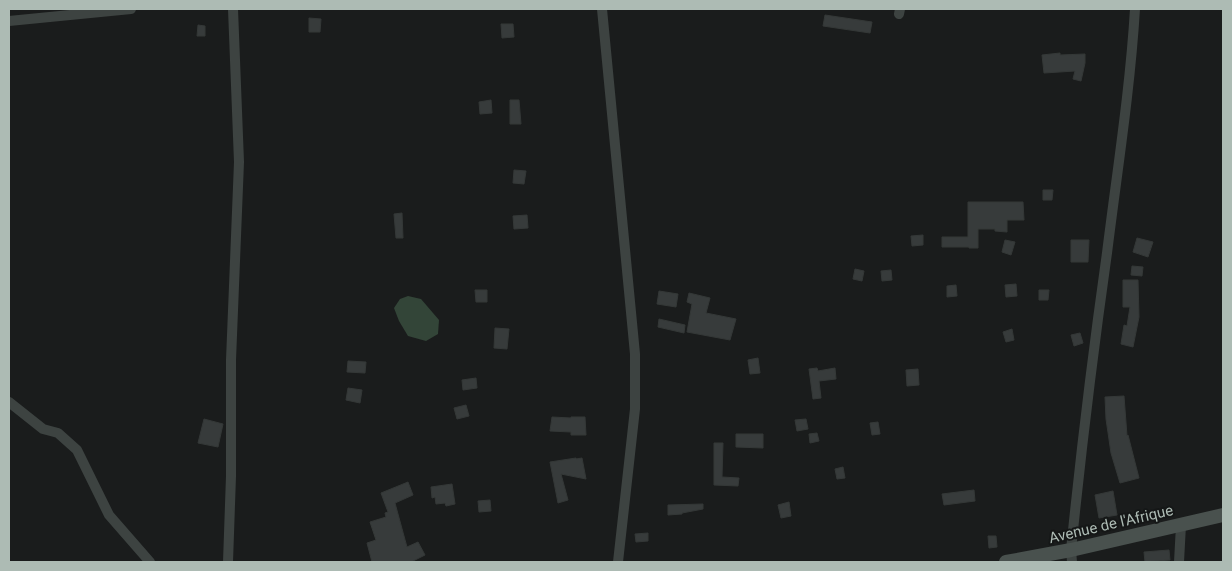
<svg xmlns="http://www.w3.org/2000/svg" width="1232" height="571" viewBox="0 0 1232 571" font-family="Roboto,sans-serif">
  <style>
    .water { fill: #334538 }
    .building { fill: #373b3b; stroke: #343837 }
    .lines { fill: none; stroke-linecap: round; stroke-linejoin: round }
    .minor { stroke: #3d4341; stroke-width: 10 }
    .secondary { stroke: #49514e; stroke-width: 14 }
    .labels { text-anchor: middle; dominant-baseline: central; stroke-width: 4; stroke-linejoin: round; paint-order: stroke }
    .street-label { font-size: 15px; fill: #adbbb4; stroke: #151717 }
  </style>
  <rect width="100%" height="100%" fill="#1a1c1c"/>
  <path class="water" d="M408,296l13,3 18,21 -1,14 -12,7 -18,-5 -9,-15 -5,-13 6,-9z"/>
  <path class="building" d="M825,15l47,7 -2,11 -47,-7z
    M309,18l12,1 -1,13h-11z
    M501,24h12l1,13 -12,1z
    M198,25l7,1v10h-8z
    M1060,53v2l25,-1v9l-4,18 -8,-2 2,-8 -31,2 -2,-18z
    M491,100l1,13 -12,1 -1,-12z
    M510,100h9l2,24h-11z
    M514,170l12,1 -2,13 -11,-1z
    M1043,190h10l-1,10h-9z
    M968,202h55l1,18h-17v12l-12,-1v-2h-17v19h-9v-1h-27v-10h26z
    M402,213l1,25h-7l-2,-24z
    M527,215l1,13 -14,1 -1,-13z
    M923,235v10l-11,1 -1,-10z
    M1137,238l16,4 -5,15 -15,-5z
    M1005,240l10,2 -4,13 -9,-3z
    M1071,240h18l-1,22h-17z
    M1132,266l11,1 -1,9 -11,-1z
    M855,269l9,2 -2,10 -9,-2z
    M891,270l1,10 -10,1 -1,-10z
    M1123,280h15l1,37 -6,30 -12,-3 3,-19 3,1 3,-19h-7z
    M1016,284l1,12 -11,1 -1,-12z
    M956,285l1,11 -10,1v-11z
    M475,290h12v12h-11z
    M1039,290h10l-1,10h-9z
    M659,291l19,3 -2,13 -19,-3z
    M689,293l21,5 -4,15 30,6 -6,21 -43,-8 5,-28 -5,-2z
    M659,319l26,6 -1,8 -26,-6z
    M495,328l14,1 -2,20 -13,-1z
    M1012,329l2,11 -8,2 -3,-10z
    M1080,333l3,10 -9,3 -3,-11z
    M758,358l2,15 -10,1 -2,-14z
    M348,361l18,1 -1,11 -18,-1z
    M817,368l1,3 17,-3 1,11 -17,2 2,17 -8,1 -4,-30z
    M918,369l1,16 -12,1 -1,-16z
    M476,378l1,10 -14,2 -1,-10z
    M348,388l14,2 -2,13 -14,-3z
    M1124,396l3,40 1,-1 11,43 -19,5 -9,-30 -5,-34 -1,-22z
    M466,405l3,11 -12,3 -3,-11z
    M552,417l19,1v-1h14l1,18h-15v-3l-21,-1z
    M204,419l19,5 -5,23 -20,-4z
    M806,419l2,10 -11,2 -2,-11z
    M878,422l2,12 -8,1 -2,-12z
    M817,433l2,8 -9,2 -1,-9z
    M736,434h27v14l-27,-1z
    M714,443h9l-1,34 17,1 -1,8 -24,-1z
    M576,458v1l6,-1 4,21 -25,-5 7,26 -10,3 -8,-41z
    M843,467l2,11 -8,1 -2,-10z
    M408,482l5,13 -18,8 12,44 11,-5 7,13 -14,7h-39l-5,-19 9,-3 -6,-18 16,-5 -1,-4 3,-1 -7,-19z
    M452,484l3,20 -9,2 -1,-3 -9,1 -1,-7 -3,1 -1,-11z
    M974,490l1,11 -31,4 -2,-11z
    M1113,491l4,24 -18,3 -4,-23z
    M490,500l1,11 -12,1 -1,-11z
    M789,502l2,14 -10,2 -3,-13z
    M703,504v5l-21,4v1l-14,1v-10z
    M648,533v8l-12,1 -1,-8z
    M988,536h8l1,11 -8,1z
    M1169,550l1,10 -25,2 -1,-10z"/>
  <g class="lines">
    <path class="minor" d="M602,9l33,345v55l-17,153
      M899,14l1,-5
      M9,21l122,-12
      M9,402l34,27 15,4 19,17 32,65 41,47
      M228,562l3,-86v-116l8,-198 -6,-153
      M1072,562l-1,-12c10,-99 22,-198 36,-297 10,-81 23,-162 28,-244
      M1179,562l2,-37"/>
    <path class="secondary" d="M1006,562l65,-12 152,-35"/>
  </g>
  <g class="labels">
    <g class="street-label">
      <text transform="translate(1111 524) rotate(-13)">Avenue de l'Afrique</text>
    </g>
  </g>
  <rect width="1232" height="571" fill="none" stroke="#adbbb4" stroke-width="20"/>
</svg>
